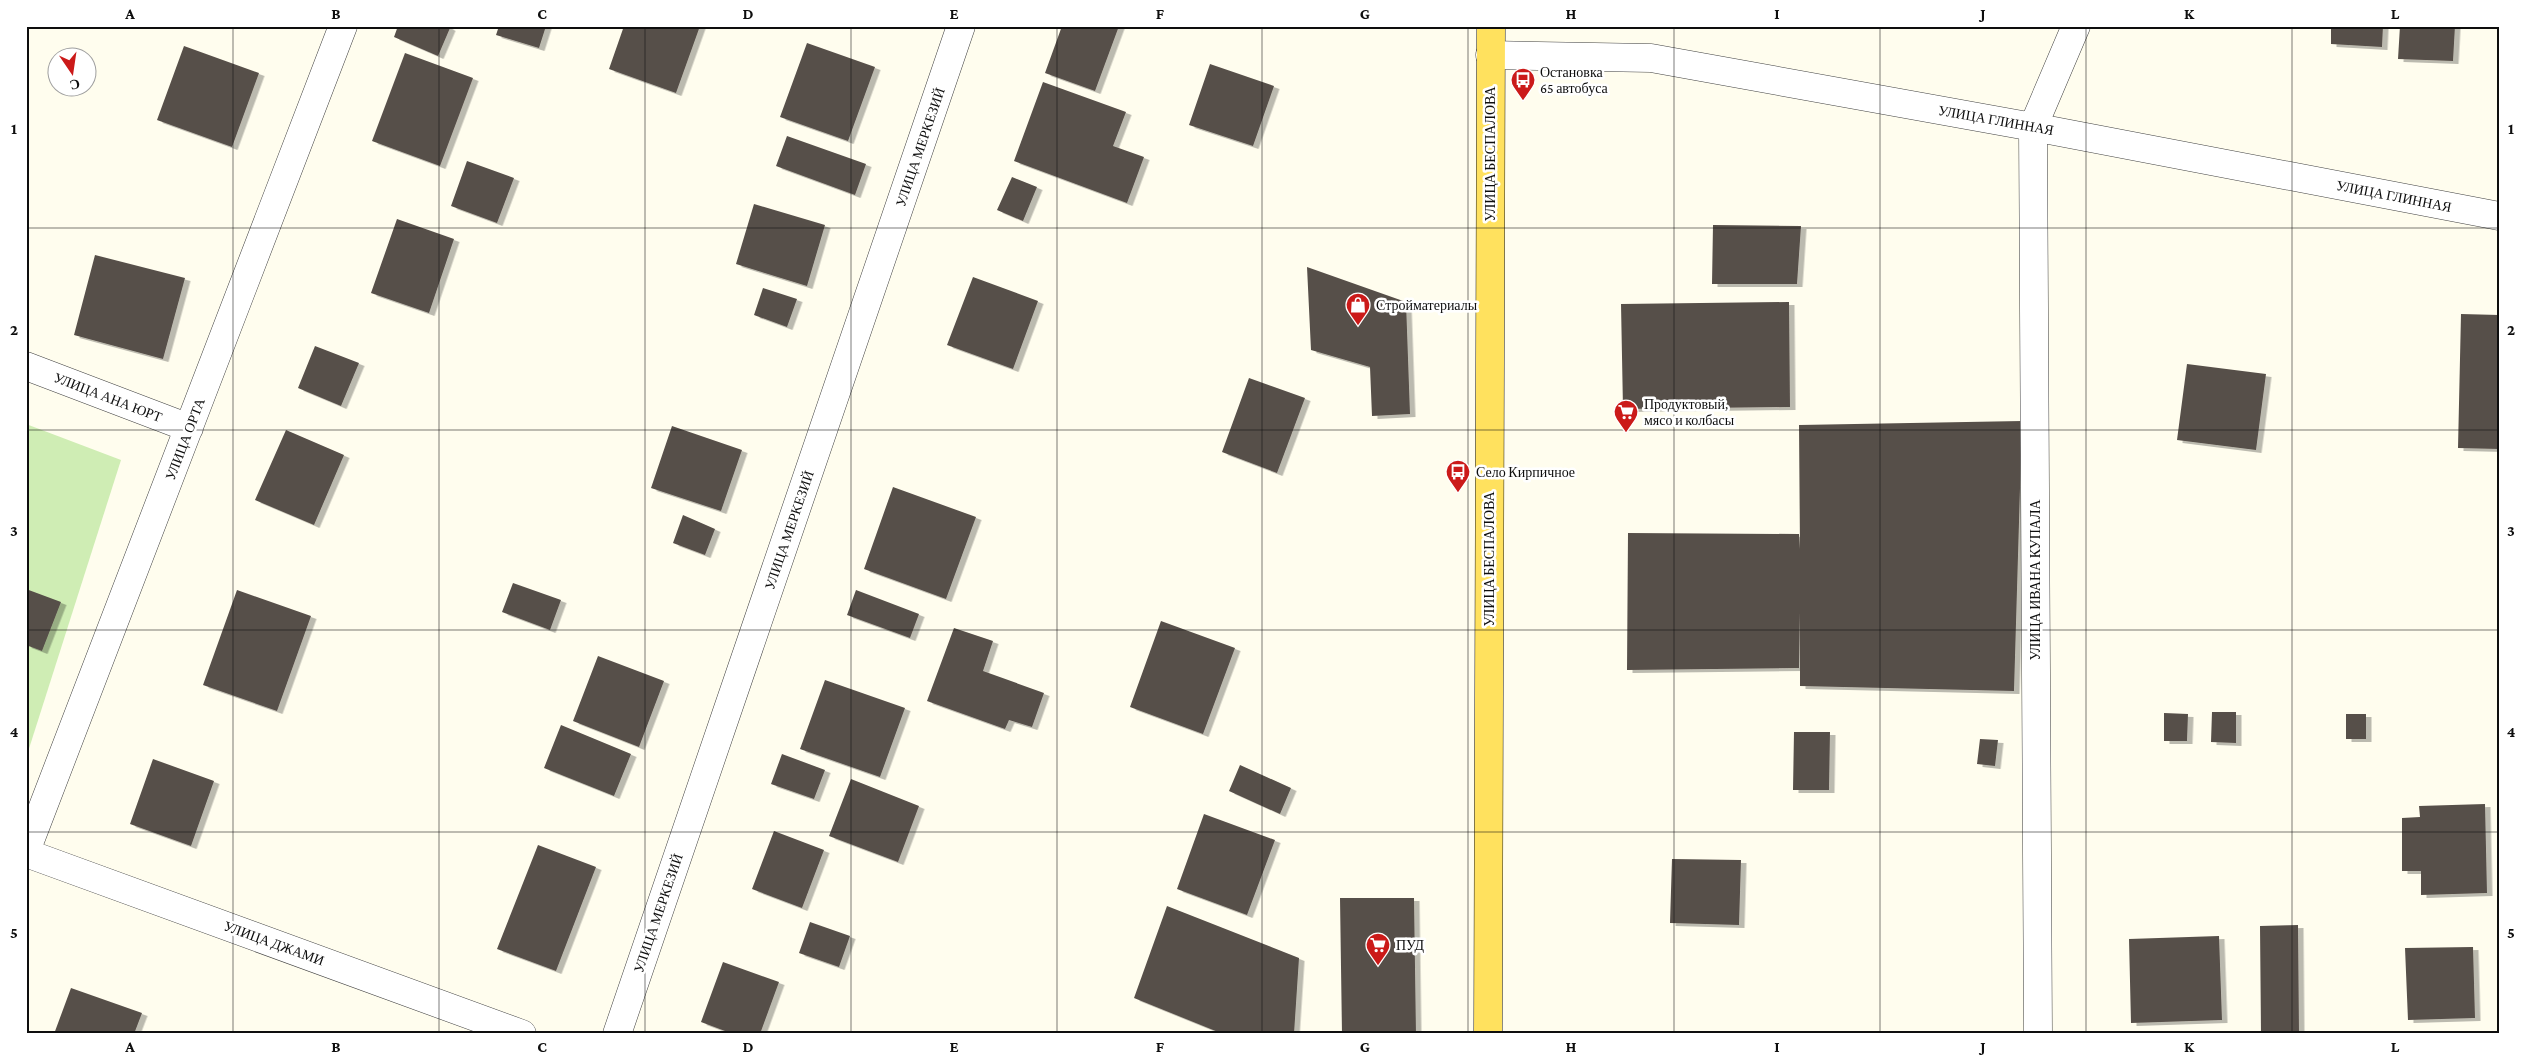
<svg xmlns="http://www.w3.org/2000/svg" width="2525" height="1060" viewBox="0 0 2525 1060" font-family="'Crimson Pro',serif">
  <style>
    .green { fill: #cfedb4 }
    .building { fill: #574f49; filter: url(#shadow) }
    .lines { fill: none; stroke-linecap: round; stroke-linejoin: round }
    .minor-casing { stroke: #414141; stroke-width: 29 }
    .major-casing { stroke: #1f1f1f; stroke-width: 29 }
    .minor { stroke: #fff; stroke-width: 28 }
    .major { stroke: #ffe15e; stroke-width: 28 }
    .grid { fill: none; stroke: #0e0e0e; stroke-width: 1; stroke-opacity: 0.55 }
    .labels { text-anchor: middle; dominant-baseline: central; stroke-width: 5; stroke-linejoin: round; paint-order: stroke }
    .poi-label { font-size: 14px; fill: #0e0e0e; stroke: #fff; text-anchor: start }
    .street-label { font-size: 14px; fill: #0e0e0e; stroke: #fff }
    .neatline { fill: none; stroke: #0e0e0e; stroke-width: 2 }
    .grid-label { font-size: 16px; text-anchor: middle; font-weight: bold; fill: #0e0e0e }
  </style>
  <defs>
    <filter id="shadow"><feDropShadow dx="5.5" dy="3" stdDeviation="0" flood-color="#0004"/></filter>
  </defs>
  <rect width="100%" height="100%" fill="#fffdee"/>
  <path class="green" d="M26,424l95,36 -95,298z"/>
  <path class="building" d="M398,26h49l3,2 -12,28 -44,-19z
    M499,26h47l-7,22 -43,-13z
    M624,26h76l-24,67 -67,-24z
    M1062,26h57l-24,65 -50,-18z
    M2331,26h52l-1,21 -51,-3z
    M2400,26h55l-2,35 -55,-2z
    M807,43l68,24 -27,74 -68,-24z
    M184,46l75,27 -27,74 -75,-27z
    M405,53l68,25 -33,88 -68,-25z
    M1210,64l64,22 -21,60 -64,-21z
    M1043,82l83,30 -13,34 31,11 -17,46 -113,-42z
    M787,136l79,28 -11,31 -79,-29z
    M467,161l47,17 -17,45 -46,-17z
    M1012,177l25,10 -14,34 -26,-11z
    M754,204l71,21 -18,61 -71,-22z
    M397,219l57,20 -25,74 -58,-20z
    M1713,225l88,1 -4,58h-85z
    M95,255l90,23 -22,81 -89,-24z
    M1307,267l99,35 4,112 -38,2 -2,-49 -59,-17z
    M973,277l65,24 -25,68 -66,-24z
    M763,288l34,11 -10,28 -33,-12z
    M1789,302l1,105 -167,2 -2,-105z
    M2461,314l38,1v134l-41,-1z
    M315,346l44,17 -18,43 -43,-18z
    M2187,364l79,10 -10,76 -79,-10z
    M1249,378l56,20 -28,75 -55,-21z
    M2022,421l-8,270 -214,-5v-74l-1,56 -172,2 1,-137 171,1 1,15 -1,-124z
    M672,426l70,24 -21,61 -70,-23z
    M286,430l58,25 -30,70 -59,-25z
    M893,487l83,30 -30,82 -82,-30z
    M683,515l32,14 -10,26 -32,-12z
    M513,583l48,17 -11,30 -48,-18z
    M26,589l35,13 -19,49 -16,-6z
    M237,590l74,26 -34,95 -74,-26z
    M856,590l63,24 -9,24 -63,-23z
    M1161,621l74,27 -32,86 -73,-27z
    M954,628l39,13 -10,30 61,22 -12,34 -23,-7 -4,9 -78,-28z
    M598,656l66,25 -25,66 -66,-26z
    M825,680l80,28 -25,69 -80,-28z
    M2212,712h24v31l-25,-1z
    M2164,713l24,1 -1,27h-23z
    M2346,714h20v25h-20z
    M561,725l70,29 -17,42 -70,-28z
    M1794,732h36l-1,58h-36z
    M1980,739l18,1 -3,26 -18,-2z
    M782,754l43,16 -11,29 -43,-15z
    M153,759l61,22 -23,65 -61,-22z
    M1240,765l51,23 -11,26 -51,-23z
    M851,779l68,27 -21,56 -69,-26z
    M2485,804l2,89 -66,2v-24h-19v-53l18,-1 -1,-11z
    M1204,814l71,26 -28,75 -70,-26z
    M774,831l50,19 -22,58 -50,-19z
    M538,845l58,22 -40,104 -59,-22z
    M1672,859l69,1 -2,65 -69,-2z
    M1340,898h74l2,136h-74z
    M1167,906l132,52 -5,76h-71l-89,-36z
    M810,922l40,14 -11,31 -40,-14z
    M2298,925l1,108h-38l-1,-107z
    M2219,936l3,84 -91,3 -2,-84z
    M2473,947l2,71 -67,2 -3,-72z
    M723,962l56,20 -19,52h-27l-32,-12z
    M71,988l71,25 -8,21h-80z"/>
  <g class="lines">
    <defs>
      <path id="minor" d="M1490,55l161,3 382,69 466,89
        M26,366l163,62
        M26,851l317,-825
        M26,853l496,181
        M617,1034l344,-1008
        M2038,1034l-5,-907 43,-101"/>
      <path id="major" d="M1488,1034l3,-1008"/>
    </defs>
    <use href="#minor" class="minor-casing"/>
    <use href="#major" class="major-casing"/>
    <use href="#minor" class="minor"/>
    <use href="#major" class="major"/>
  </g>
  <path class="grid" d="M233,26v1008M439,26v1008M645,26v1008M851,26v1008M1057,26v1008M1262,26v1008M1468,26v1008M1674,26v1008M1880,26v1008M2086,26v1008M2292,26v1008M26,228h2473M26,430h2473M26,630h2473M26,832h2473"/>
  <defs>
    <symbol id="bus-pin" viewBox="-11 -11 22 30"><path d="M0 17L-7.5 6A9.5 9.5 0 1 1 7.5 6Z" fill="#cb1a19" stroke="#fff"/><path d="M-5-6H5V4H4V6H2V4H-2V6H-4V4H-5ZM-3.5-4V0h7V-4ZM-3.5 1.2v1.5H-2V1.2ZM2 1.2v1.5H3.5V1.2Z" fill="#fff"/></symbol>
    <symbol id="shop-pin" viewBox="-11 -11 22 30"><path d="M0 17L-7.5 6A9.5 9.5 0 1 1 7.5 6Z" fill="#cb1a19" stroke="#fff"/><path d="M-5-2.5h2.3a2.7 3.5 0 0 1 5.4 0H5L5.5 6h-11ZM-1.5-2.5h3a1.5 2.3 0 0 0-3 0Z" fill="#fff"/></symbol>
    <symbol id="supermarket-pin" viewBox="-11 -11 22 30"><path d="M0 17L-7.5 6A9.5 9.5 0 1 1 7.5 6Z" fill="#cb1a19" stroke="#fff"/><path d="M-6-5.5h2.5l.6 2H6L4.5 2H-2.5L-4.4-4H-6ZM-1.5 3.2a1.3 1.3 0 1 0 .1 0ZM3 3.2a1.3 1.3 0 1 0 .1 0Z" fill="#fff"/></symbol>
  </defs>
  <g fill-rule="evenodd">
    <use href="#bus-pin" x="1509" y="66" width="28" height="38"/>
    <use href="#shop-pin" x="1344" y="291" width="28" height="38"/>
    <use href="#supermarket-pin" x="1612" y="398" width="28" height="38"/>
    <use href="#bus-pin" x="1444" y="458" width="28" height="38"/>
    <use href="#supermarket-pin" x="1364" y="931" width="28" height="38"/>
  </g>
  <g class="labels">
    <g class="poi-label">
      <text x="1540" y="72">Остановка<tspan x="1540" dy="16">65 автобуса</tspan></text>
      <text x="1376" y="305">Стройматериалы</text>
      <text x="1644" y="404">Продуктовый,<tspan x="1644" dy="16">мясо и колбасы</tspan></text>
      <text x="1476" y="472">Село Кирпичное</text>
      <text x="1396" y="945">ПУД</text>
    </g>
    <g class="street-label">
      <text transform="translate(1996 120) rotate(10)">УЛИЦА ГЛИННАЯ</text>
      <text transform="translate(920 147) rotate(-71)">УЛИЦА МЕРКЕЗИЙ</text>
      <text transform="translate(1490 154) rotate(-90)">УЛИЦА БЕСПАЛОВА</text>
      <text transform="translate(2394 196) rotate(11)">УЛИЦА ГЛИННАЯ</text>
      <text transform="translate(108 397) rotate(21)">УЛИЦА АНА ЮРТ</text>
      <text transform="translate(185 439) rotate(-69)">УЛИЦА ОРТА</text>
      <text transform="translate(789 530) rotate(-71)">УЛИЦА МЕРКЕЗИЙ</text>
      <text transform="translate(1489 559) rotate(-90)">УЛИЦА БЕСПАЛОВА</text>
      <text transform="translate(2035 580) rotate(-90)">УЛИЦА ИВАНА КУПАЛА</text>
      <text transform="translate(658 913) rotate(-71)">УЛИЦА МЕРКЕЗИЙ</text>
      <text transform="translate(274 943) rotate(20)">УЛИЦА ДЖАМИ</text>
    </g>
  </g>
  <rect width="2525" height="1060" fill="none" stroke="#ffffff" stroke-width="55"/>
  <g transform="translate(72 72) rotate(167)"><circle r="24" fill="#ffffff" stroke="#9f9f9f"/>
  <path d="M0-4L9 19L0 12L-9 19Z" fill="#cb1a19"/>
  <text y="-8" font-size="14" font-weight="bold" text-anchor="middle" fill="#0e0e0e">С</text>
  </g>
  <rect x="28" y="28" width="2470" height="1004" class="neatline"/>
  <g class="grid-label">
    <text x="130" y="19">A</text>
    <text x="336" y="19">B</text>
    <text x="542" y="19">C</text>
    <text x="748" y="19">D</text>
    <text x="954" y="19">E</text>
    <text x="1160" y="19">F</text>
    <text x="1365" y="19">G</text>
    <text x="1571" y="19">H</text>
    <text x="1777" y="19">I</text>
    <text x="1983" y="19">J</text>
    <text x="2189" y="19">K</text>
    <text x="2395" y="19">L</text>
    <text x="14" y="134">1</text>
    <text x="2511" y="134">1</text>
    <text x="14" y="335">2</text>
    <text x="2511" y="335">2</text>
    <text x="14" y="536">3</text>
    <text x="2511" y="536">3</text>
    <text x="14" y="737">4</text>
    <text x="2511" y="737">4</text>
    <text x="14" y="938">5</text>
    <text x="2511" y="938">5</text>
    <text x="130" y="1052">A</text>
    <text x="336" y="1052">B</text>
    <text x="542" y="1052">C</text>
    <text x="748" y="1052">D</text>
    <text x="954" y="1052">E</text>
    <text x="1160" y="1052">F</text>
    <text x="1365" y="1052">G</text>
    <text x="1571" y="1052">H</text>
    <text x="1777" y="1052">I</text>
    <text x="1983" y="1052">J</text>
    <text x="2189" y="1052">K</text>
    <text x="2395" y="1052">L</text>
  </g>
</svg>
